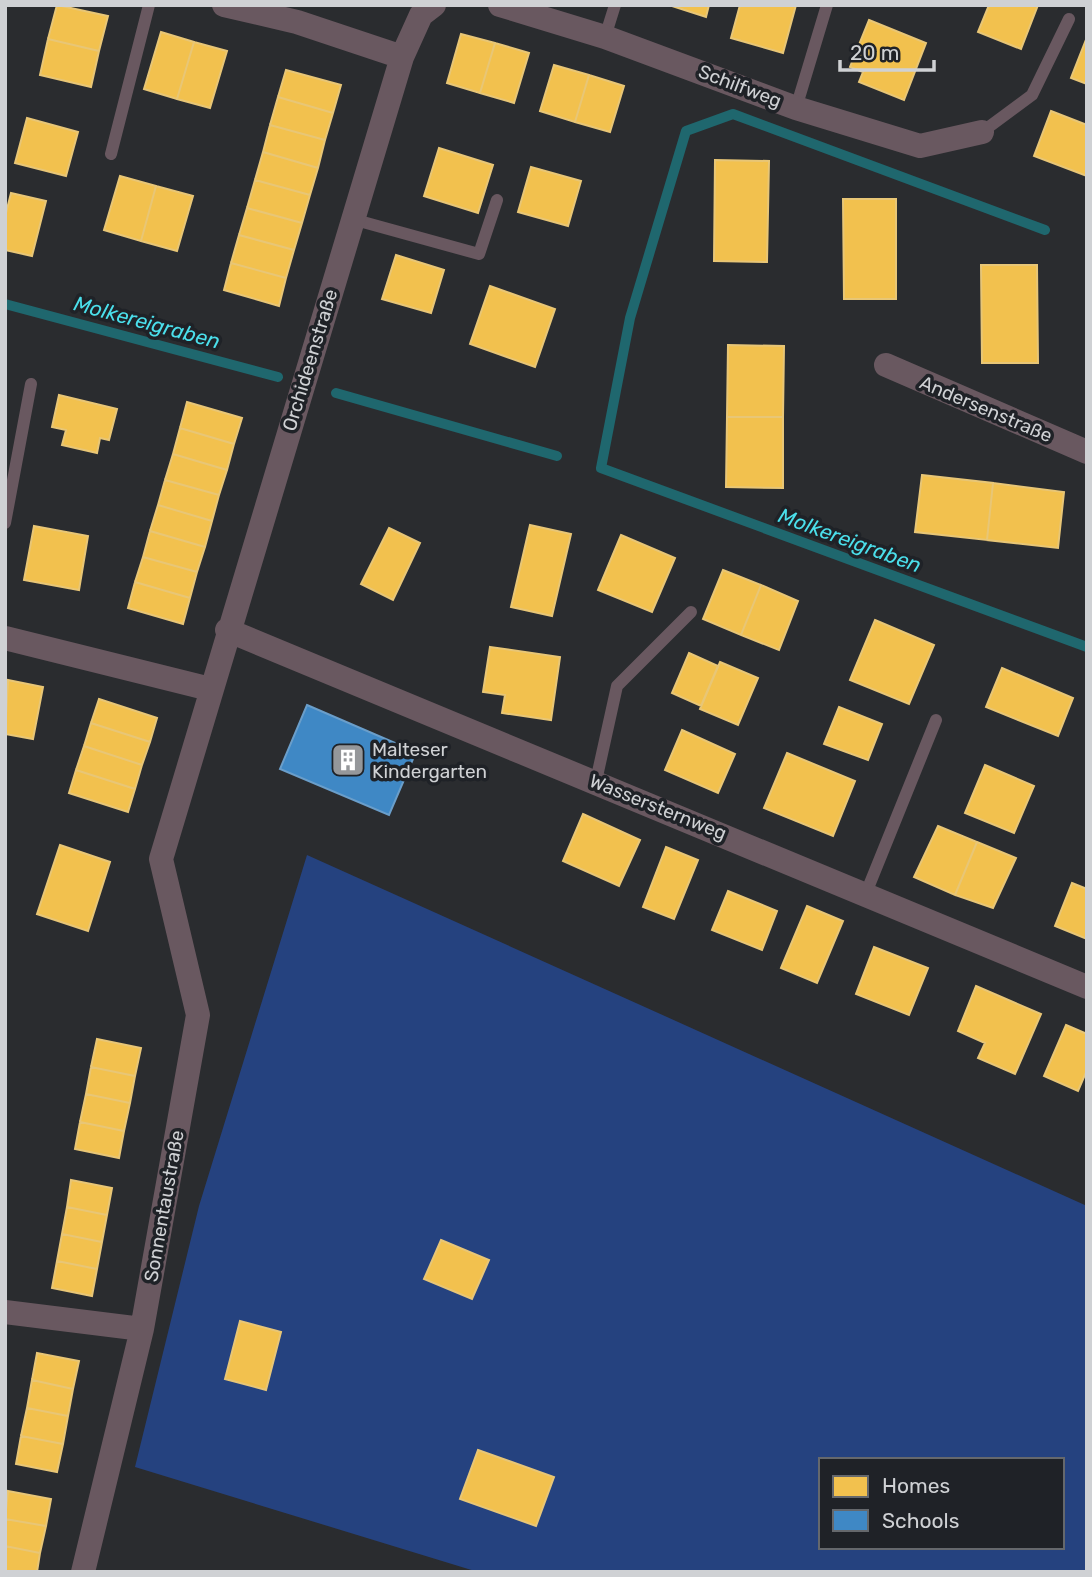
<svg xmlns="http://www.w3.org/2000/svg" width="1092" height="1577" viewBox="0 0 1092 1577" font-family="Rubik,sans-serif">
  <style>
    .green { fill: #25427f; fill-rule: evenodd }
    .homes { fill: #f2c14e; stroke: #e8c676; stroke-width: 2 }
    .schools { fill: #3f88c5; stroke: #6a9eca; stroke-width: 2 }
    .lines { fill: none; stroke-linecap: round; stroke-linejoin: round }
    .stream { stroke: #1f676e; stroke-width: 10 }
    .lane { stroke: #695860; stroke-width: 12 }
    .street { stroke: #695860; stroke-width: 24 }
    .labels { text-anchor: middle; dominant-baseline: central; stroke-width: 7; stroke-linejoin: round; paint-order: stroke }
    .street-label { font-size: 19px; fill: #cfd1d4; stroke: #1f2227 }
    .poi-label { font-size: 19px; fill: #cfd1d4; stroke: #1f2227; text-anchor: start }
    .water-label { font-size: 21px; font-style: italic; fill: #4bdfeb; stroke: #1f2227 }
  </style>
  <rect width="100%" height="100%" fill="#2a2c2f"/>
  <path class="green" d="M307,855l780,351v366h-609l-343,-105 64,-261zM821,1460h241v87h-241z"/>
  <path class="homes" d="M57,5l51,11 -9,35 -51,-12z
    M669,5h40l-3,12z
    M740,5h56l-13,48 -52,-15z
    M989,5h49l-17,44 -43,-17z
    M869,20l57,23 -22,57 -45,-18 4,-10 -13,-5z
    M161,32l33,10 -17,57 -33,-10z
    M461,34l34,9 -15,50 -33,-10z
    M1087,37v47l-16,-6z
    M48,39l51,12 -8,36 -51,-12z
    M194,42l33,9 -17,57 -33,-9z
    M495,43l34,10 -15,50 -34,-10z
    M554,65l35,10 -14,47 -35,-11z
    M286,70l55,15 -8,28 -55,-16z
    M589,75l35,11 -14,46 -35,-10z
    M278,97l55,16 -8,27 -55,-15z
    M1051,111l36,14v51l-53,-20z
    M27,118l51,14 -12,44 -51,-13z
    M270,125l55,15 -7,28 -55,-16z
    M439,148l54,17 -15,48 -54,-17z
    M263,152l55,16 -8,27 -55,-15z
    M715,160l54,1 -2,101 -53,-1z
    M531,167l50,14 -13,45 -50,-14z
    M120,176l36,10 -15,55 -37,-11z
    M255,180l55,15 -8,28 -55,-15z
    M156,186l37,10 -16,55 -36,-10z
    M11,193l35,8 -14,55 -27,-6v-33z
    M843,199h53v100h-52z
    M247,208l55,15 -8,27 -55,-15z
    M239,235l55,15 -8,28 -55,-15z
    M396,255l48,15 -13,43 -49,-14z
    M231,263l55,15 -7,28 -55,-16z
    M981,265h56l1,98h-56z
    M490,286l65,23 -20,58 -65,-23z
    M728,345l56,1 -1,71h-56z
    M59,395l58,14 -8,31 -9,-2 -3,15 -35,-8 4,-15 -14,-3z
    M187,402l55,16 -8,26 -54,-16z
    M727,417h56v71l-57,-1z
    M180,428l54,16 -7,26 -54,-16z
    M173,454l54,16 -8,25 -54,-15z
    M922,475l71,8 -6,57 -72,-8z
    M165,480l54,15 -7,26 -54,-16z
    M993,483l71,9 -6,56 -71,-8z
    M158,505l54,16 -7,26 -55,-16z
    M530,525l41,9 -19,82 -41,-9z
    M34,526l54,10 -9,54 -55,-10z
    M389,528l31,15 -27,57 -32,-16z
    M150,531l55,16 -8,25 -54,-15z
    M621,535l54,23 -23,54 -54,-22z
    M143,557l54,15 -7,26 -55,-16z
    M723,570l38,15 -20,50 -38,-16z
    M135,582l55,16 -7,26 -55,-16z
    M761,585l37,16 -19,49 -38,-15z
    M875,620l59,25 -25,59 -59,-24z
    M490,647l70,10 -9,63 -49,-7 3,-18 -22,-3z
    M689,653l29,13 -17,40 -29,-13z
    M720,662l38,16 -20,47 -38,-16z
    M1002,668l71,30 -15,38 -72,-29z
    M8,680l35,7 -10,52 -28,-5z
    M99,699l58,19 -7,24 -59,-19z
    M839,707l43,17 -14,36 -44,-16z
    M91,723l59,19 -8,23 -58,-19z
    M682,730l53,24 -17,39 -53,-23z
    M84,746l58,19 -7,24 -59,-19z
    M787,753l68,28 -22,55 -69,-28z
    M985,765l49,21 -20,47 -49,-20z
    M76,770l59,19 -7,23 -59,-19z
    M583,814l57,26 -21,46 -56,-25z
    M938,826l39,16 -22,53 -41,-18z
    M977,842l39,16 -23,50 -38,-13z
    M60,845l50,17 -22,69 -51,-17z
    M666,847l32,13 -24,59 -31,-12z
    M1072,883l15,6v50l-32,-13z
    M728,891l49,20 -15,39 -50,-20z
    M807,906l36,15 -26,62 -36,-15z
    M874,947l54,21 -19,47 -53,-21z
    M976,986l65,28 -26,60 -37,-16 7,-15 -27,-12z
    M1066,1025l21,9v36l-9,21 -34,-15z
    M97,1039l44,9 -6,28 -44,-9z
    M91,1067l44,9 -5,27 -44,-9z
    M86,1094l44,9 -6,28 -44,-9z
    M80,1122l44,9 -5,27 -44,-9z
    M71,1180l41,8 -5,27 -40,-8z
    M67,1207l40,8 -5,27 -40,-8z
    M62,1234l40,8 -5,27 -40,-8z
    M441,1240l48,20 -17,39 -48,-20z
    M57,1261l40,8 -5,27 -40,-8z
    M240,1321l41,11 -15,58 -41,-11z
    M37,1353l42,8 -6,28 -41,-9z
    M32,1380l41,9 -5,27 -41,-8z
    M27,1408l41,8 -5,28 -42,-8z
    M21,1436l42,8 -6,28 -41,-8z
    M478,1450l76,27 -18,49 -76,-27z
    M8,1491l43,8 -5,27 -41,-7z
    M5,1519l41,7 -6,27 -35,-7z
    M5,1546l35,7 -3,19h-32z"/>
  <path class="schools" d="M307,705l109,47 -27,63 -109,-46z"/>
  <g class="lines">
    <path class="stream" d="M1045,230l-312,-116 -47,17 -56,187 -29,150 486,179
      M5,304l273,73
      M336,393l221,63"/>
    <path class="lane" d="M605,37l10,-32
      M796,108l31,-103
      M982,132l50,-37 37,-76
      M111,154l38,-149
      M352,219l127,35 18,-54
      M5,523l26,-139
      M596,781l21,-95 74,-74
      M866,893l70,-173"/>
    <path class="street" d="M500,5l105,32 191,71 124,38 62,-14
      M402,57l19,-42 13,-10
      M886,365l201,87
      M227,630l860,357
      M5,638l205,51
      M5,1312l137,17
      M83,1572l59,-243 56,-314 -37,-156 241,-802 -105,-35 -73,-17"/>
  </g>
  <defs>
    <symbol id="building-square" viewBox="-11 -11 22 22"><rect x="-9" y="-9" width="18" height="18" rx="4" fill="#95979a" stroke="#1f2227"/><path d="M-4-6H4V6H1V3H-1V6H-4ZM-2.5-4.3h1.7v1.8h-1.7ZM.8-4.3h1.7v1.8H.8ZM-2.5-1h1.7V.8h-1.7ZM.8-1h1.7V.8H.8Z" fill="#fff"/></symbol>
  </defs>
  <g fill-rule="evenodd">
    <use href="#building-square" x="329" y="741" width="38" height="38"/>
  </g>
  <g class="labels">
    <g class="street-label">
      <text transform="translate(740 86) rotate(21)">Schilfweg</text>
      <text transform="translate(310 360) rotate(-73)">Orchideenstraße</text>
      <text transform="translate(986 409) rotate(23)">Andersenstraße</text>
      <text transform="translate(658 807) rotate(22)">Wassersternweg</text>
      <text transform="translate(164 1206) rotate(-80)">Sonnentaustraße</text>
    </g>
    <g class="poi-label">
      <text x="372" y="749">Malteser<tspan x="372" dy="22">Kindergarten</tspan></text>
    </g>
    <g class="water-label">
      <text transform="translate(147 322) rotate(15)">Molkereigraben</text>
      <text transform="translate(850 540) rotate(20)">Molkereigraben</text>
    </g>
  </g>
  <rect width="1092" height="1577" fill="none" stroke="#cfd1d4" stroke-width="14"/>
  <rect x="819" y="1458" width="245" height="91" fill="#1f2227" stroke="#65686c" stroke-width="2"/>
  <rect x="833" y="1476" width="35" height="21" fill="#f2c14e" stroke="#65686c" stroke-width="2"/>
  <text x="882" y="1493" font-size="21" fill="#cfd1d4">Homes</text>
  <rect x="833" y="1510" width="35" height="21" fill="#3f88c5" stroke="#65686c" stroke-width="2"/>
  <text x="882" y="1528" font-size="21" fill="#cfd1d4">Schools</text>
  <path d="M840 60v10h94v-10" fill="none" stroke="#cfd1d4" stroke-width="3.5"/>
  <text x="850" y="60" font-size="21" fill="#cfd1d4" stroke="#1f2227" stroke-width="5" paint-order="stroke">20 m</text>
</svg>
